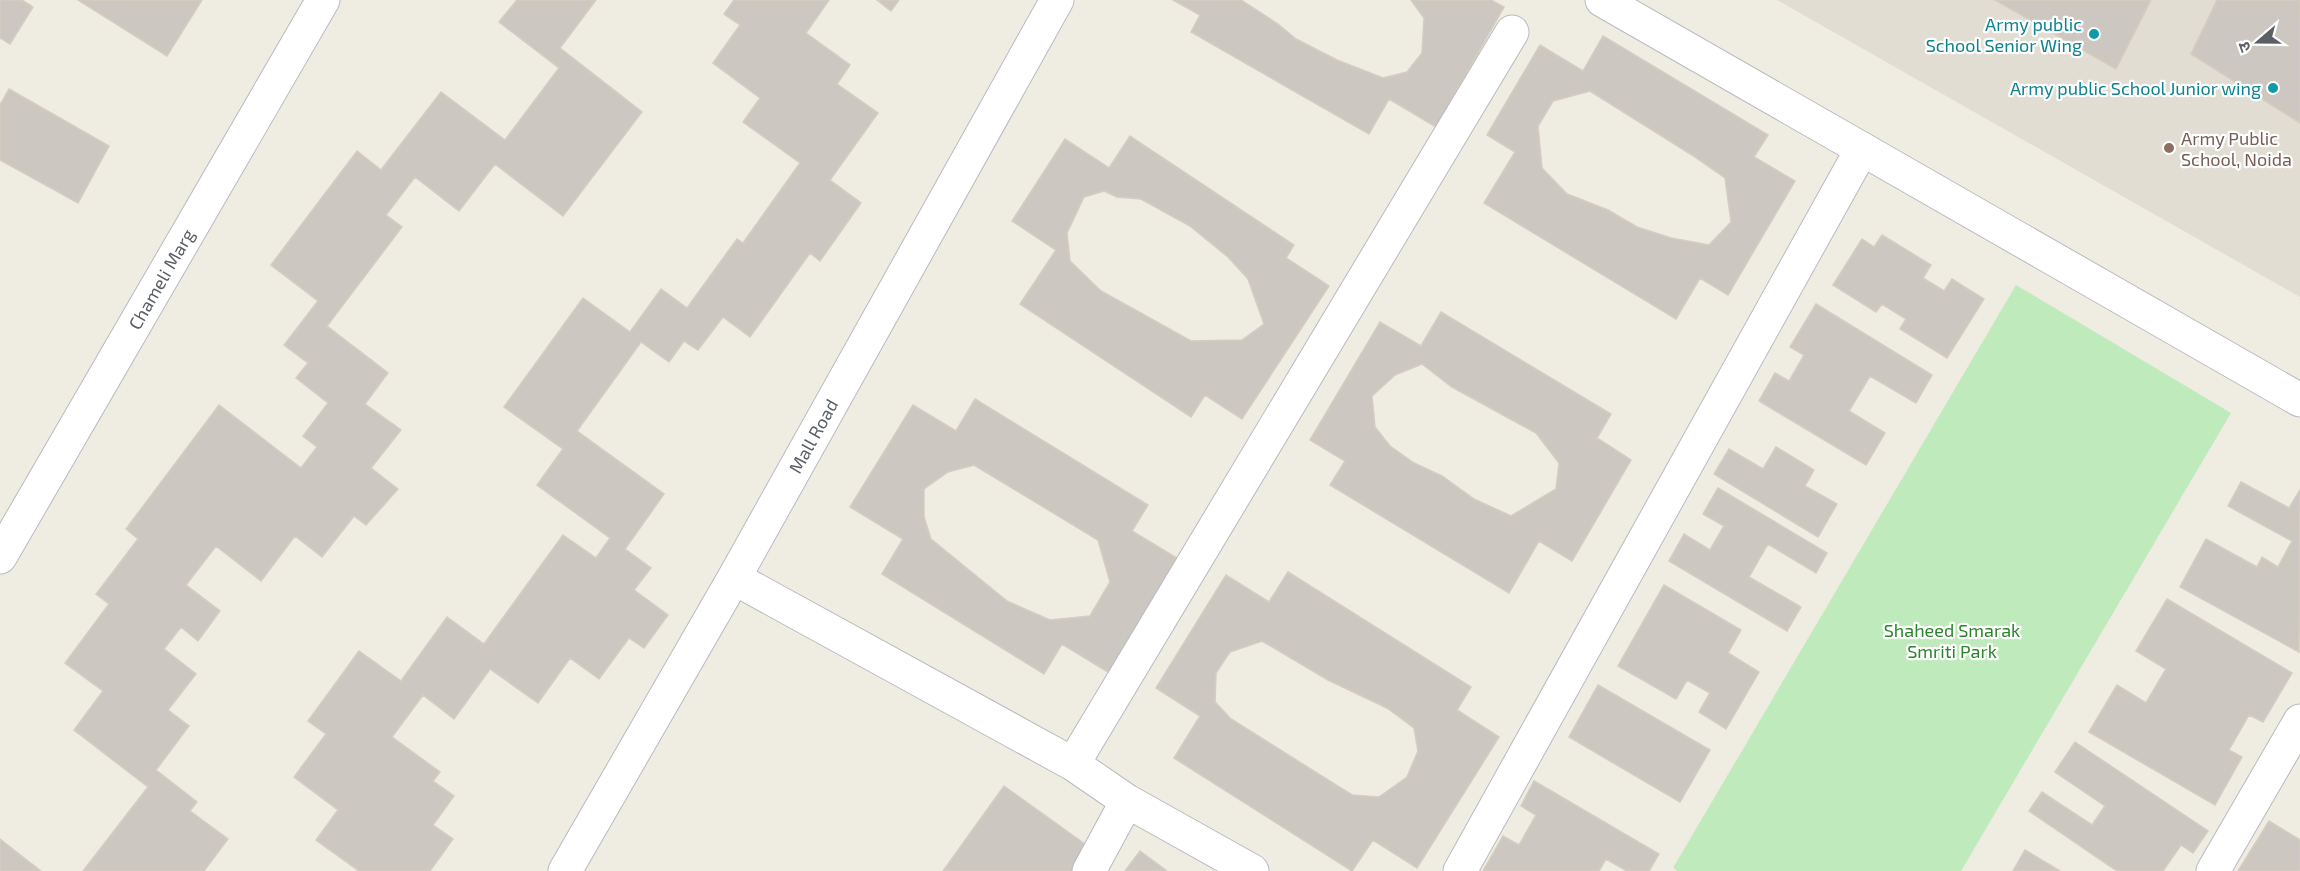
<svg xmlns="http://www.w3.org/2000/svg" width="2300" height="871" viewBox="0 0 2300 871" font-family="'Exo 2','Noto Sans Devanagari',sans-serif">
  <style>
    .education { fill: #e1ddd3 }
    .green { fill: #beeabc }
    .building { fill: #ccc8c1; stroke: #d4cdc0; stroke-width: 1.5; fill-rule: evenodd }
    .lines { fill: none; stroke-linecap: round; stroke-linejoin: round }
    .minor-casing { stroke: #b7bbc0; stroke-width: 35 }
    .tertiary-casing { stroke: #b7bbc0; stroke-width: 35 }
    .minor { stroke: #fff; stroke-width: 33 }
    .tertiary { stroke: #fff; stroke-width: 33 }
    .culture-dot { fill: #0f9aa8; stroke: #fff; stroke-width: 2 }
    .education-dot { fill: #8d6e63; stroke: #fff; stroke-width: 2 }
    .labels { text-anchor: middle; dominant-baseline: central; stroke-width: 4.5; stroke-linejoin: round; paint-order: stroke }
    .culture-label { font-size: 18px; fill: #0d838f; stroke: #fff; text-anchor: end }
    .education-label { font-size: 18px; fill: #785e54; stroke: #fff; text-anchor: start }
    .street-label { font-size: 18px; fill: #5a6065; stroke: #fff }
    .park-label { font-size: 18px; fill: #2b842b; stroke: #fff }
  </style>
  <rect width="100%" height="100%" fill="#efece2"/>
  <path class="education" d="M1777,0h523v297z"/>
  <path class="green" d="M2016,285l215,128 -270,458h-283l-5,-3z"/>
  <path class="building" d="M0,0h22l11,7 -23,37 -10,-6z
    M78,0h124l-35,56z
    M517,0h79l-36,48 82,64 -79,104 -68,-52 -36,47 -44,-34 -29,38 16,12 -75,99 61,47 -23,31 36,26 -30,38 27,21 -32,36 -12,-9 -32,41 -27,-21 -34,45 -45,-35 -30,39 34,26 -22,30 -17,-14 -17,22 32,25 -28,36 21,16 -33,44 41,32 -7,9 38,28 -24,32h-121l65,-84 -74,-57 29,-39 -38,-28 44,-59 -13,-10 42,-55 -12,-10 93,-124 82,63 16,-21 -14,-11 25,-33 -32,-25 12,-15 -24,-18 34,-44 -47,-36 86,-114 24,19 60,-78 64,48 54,-72 -60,-46z
    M734,0h95l-23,33 44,32 -13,19 41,29 -48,67 31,23 -41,58 -10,-8 -60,84 -27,-20 -25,33 -14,-9 -15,21 -28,-20 -64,89 87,63 -39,55 26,19 -17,22 34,25 -24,33 -15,-10 -30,41 -29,-21 -32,45 -48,-34 -36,50 -31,-24 -31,42 48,35 -7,9 21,15 -21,29 20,14 -23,32h-71l-43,-31 22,-30 -44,-33 32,-43 -18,-13 51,-70 42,30 46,-64 37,27 79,-109 33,23 14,-20 -73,-53 26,-36 -59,-42 79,-109 47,34 31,-43 26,19 50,-69 6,4 57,-80 -57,-41 17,-24 -47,-35 27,-38 -16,-11z
    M877,0h22l-8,11z
    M1173,0h68l37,24 18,15 41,21 46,18 24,-6 15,-19 2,-35 -13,-18h80l13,7 -68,120 -47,-28 -20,35 -178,-102 9,-17z
    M1995,0h156l-35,69z
    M2217,0h83v123l-109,-69z
    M1603,36l165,99 -14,22 41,24 -67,114 -28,-17 -24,41 -192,-116 31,-51 -28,-17 53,-90 43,26zM1590,91l102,64 33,23 6,44 -22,23 -38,-7 -34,-11 -29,-17 -41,-16 -25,-26 -4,-42 15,-25z
    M9,89l100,57 -31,57 -78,-43v-55z
    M1130,136l164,109 -8,13 43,28 -87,133 -37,-24 -14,22 -171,-113 36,-54 -44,-29 53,-82 44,29zM1104,191l13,6 24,2 49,27 38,31 20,22 16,45 -22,16 -51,1 -90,-50 -31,-30 -3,-28 17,-36z
    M1882,235l49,30 -8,13 21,13 8,-12 32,20 -37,59 -47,-29 6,-10 -24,-15 -6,8 -43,-27 29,-46 12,8z
    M1816,304l116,71 -16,28 -46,-27 -21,35 36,22 -19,32 -107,-64 16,-28 14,8 15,-26 -14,-8z
    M1441,312l170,102 -14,24 34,22 -59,101 -33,-20 -30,52 -179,-108 15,-24 -35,-21 70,-118 41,24zM1422,364l30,23 84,46 23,30 -3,26 -45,27 -37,-17 -32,-23 -28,-13 -24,-17 -15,-19 -3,-31 23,-21z
    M975,399l173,106 -16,26 48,29 -69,114 -49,-30 -18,30 -162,-100 21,-35 -53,-32 63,-102 43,26zM974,465l124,75 12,42 -20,34 -40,4 -43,-19 -76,-62 -7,-22v-28l24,-17z
    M1776,447l38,23 -9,16 32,18 -19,33 -104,-63 15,-25 34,20z
    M2241,482l48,26 11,-18 -1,162 -119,-65 26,-48 51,28 5,-10 16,10 14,-26 -64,-35z
    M1718,488l109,65 -11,20 -48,-29 -19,33 52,30 -14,24 -118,-70 15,-27 26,16 14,-24 -21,-12z
    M1288,572l183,115 -14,23 42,27 -82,131 -44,-28 -21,31 -178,-113 26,-42 -44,-28 70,-113 43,27zM1262,641l66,39 59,28 27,20 4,23 -11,26 -28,20 -27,-2 -121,-76 -16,-17 1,-29 14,-21z
    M1664,585l77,45 -13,23 31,19 -33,57 -27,-17 11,-19 -23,-13 -11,19 -58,-33z
    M2167,599l125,74 -29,49 -14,-7 -20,35 13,7 -27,48 -126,-73 28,-47 29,18 20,-34 -30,-18z
    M1598,685l112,65 -30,52 -111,-65z
    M2075,742l133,89 -15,22 -12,-8 -18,26h-46l-88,-60 13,-19 50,33 13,-19 -50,-34z
    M1534,781l125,73 -10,17h-22l-21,-12 -7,12h-116l20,-35 16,9 17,-30 -15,-9z
    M1004,786l89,64 -15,21h-135z
    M2269,821l31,19v31h-62z
    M0,839l19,15 22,17h-41z
    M2025,850l35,21h-47z
    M1140,851l27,20h-42z"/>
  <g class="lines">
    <defs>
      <path id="minor" d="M734,578l339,186 54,37 125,70
        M1073,764l439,-732
        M565,871l169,-293 323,-578
        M1089,871l38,-70
        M1460,871l402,-722
        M2213,871l87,-150"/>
      <path id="tertiary" d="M1602,0l698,400
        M0,557l323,-557"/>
    </defs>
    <use href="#minor" class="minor-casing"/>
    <use href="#tertiary" class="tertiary-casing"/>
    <use href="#minor" class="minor"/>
    <use href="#tertiary" class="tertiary"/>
  </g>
  <g class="culture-dot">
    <circle cx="2094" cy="34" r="6"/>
    <circle cx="2273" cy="88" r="6"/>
  </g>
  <circle class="education-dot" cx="2169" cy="148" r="6"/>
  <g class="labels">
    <g class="culture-label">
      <text x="2082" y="24">Army public<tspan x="2082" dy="21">School Senior Wing</tspan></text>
      <text x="2261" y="88">Army public School Junior wing</text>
    </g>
    <g class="education-label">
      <text x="2181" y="138">Army Public<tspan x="2181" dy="21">School, Noida</tspan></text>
    </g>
    <g class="street-label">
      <text transform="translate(161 279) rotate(-60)">Chameli Marg</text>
      <text transform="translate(813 436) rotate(-61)">Mall Road</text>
    </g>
    <g class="park-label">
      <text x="1952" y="630">Shaheed Smarak<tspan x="1952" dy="21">Smriti Park</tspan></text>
    </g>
  </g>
  <g transform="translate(2258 42) rotate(250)" stroke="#ffffff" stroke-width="4.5" paint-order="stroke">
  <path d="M0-4.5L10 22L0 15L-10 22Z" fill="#5a6065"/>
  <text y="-9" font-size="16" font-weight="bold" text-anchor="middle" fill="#5a6065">उ</text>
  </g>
</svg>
